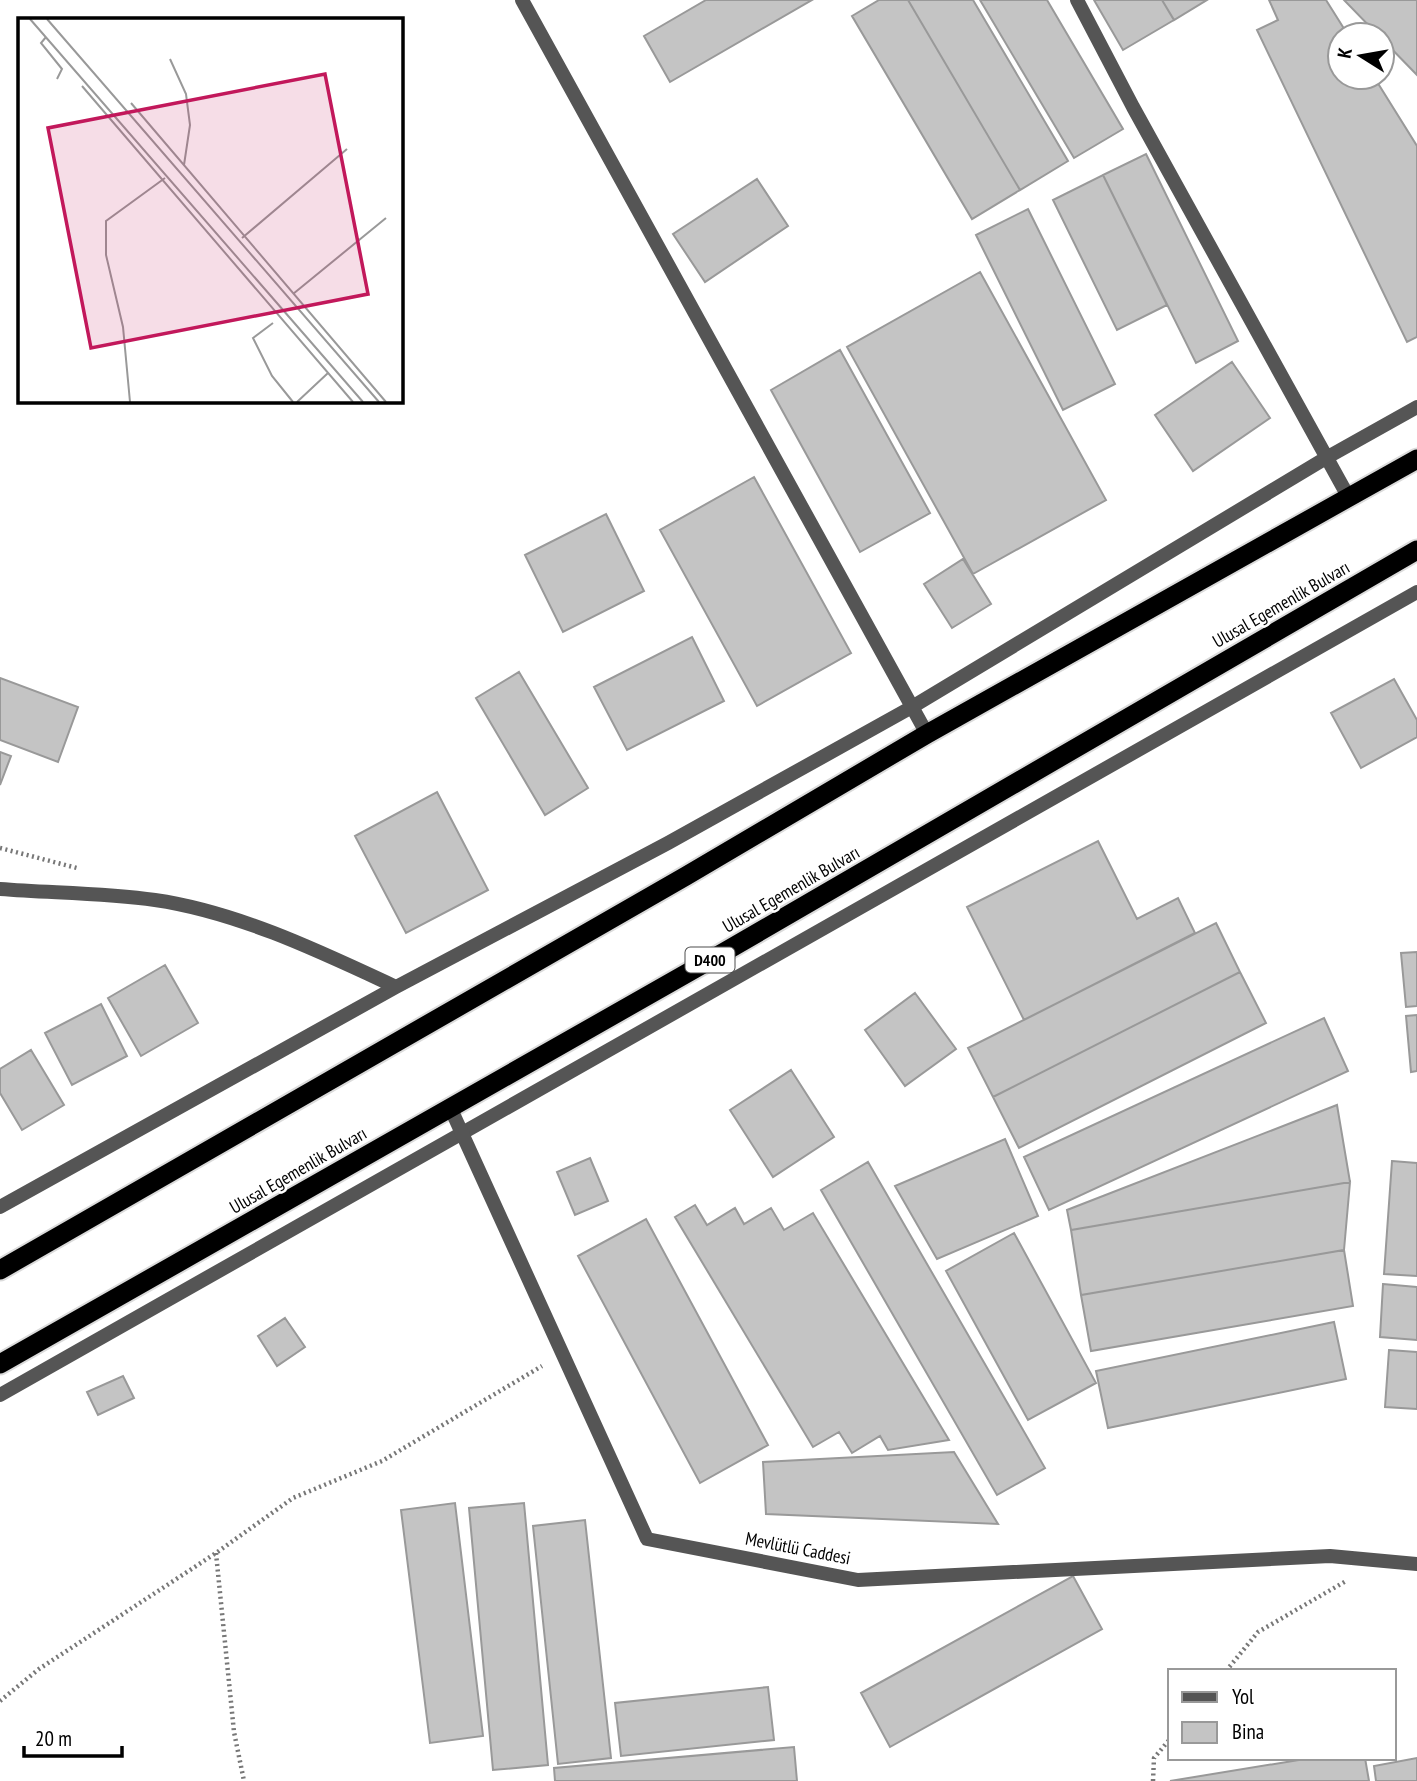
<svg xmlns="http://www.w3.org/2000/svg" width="1417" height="1781" viewBox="0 0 1417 1781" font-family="'PT Sans Narrow',sans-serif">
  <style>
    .building { fill: #c4c4c4; stroke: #999; stroke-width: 2 }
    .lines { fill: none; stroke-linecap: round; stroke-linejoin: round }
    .trunk-casing { stroke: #dbdbdb; stroke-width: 23 }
    .path { stroke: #777; stroke-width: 4.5; stroke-dasharray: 2 3.5; stroke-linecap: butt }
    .minor { stroke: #555; stroke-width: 14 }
    .tertiary { stroke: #555; stroke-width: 14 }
    .trunk { stroke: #000; stroke-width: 19 }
    .labels { text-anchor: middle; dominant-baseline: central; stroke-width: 5; stroke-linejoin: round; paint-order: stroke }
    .shield { fill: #fff; stroke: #4c4c4c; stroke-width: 2 }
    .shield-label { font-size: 16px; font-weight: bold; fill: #000 }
    .street-label { font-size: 18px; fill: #000; stroke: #fff }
    .inset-road { fill: none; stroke: #999; stroke-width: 2 }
    .view { fill: #c2185b; fill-opacity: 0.15; stroke: #c2185b; stroke-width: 3.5 }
    .inset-edge { fill: none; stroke: #000; stroke-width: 3.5 }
  </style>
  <rect width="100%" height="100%" fill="#fff"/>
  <path class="building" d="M706,0h106l-142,82 -26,-46z
    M879,0h29l112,190 -48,29 -120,-203z
    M908,0h65l95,161 -48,29z
    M980,0h67l76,129 -49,29z
    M1094,0h68l12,20 -51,30z
    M1162,0h45l-33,20z
    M1269,0h57l22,35h-8v42h34l43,69v191l-10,5 -150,-312 21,-10z
    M1344,0h73v75l-35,-36v-4h-4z
    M1146,154l92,187 -42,22 -93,-188z
    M1103,175l64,130 -50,25 -64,-130z
    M757,179l31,47 -83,56 -32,-48z
    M1028,209l87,175 -52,26 -87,-175z
    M980,272l126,228 -133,74 -126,-227z
    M840,350l90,163 -70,39 -89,-162z
    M1232,362l38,56 -77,53 -38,-56z
    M754,477l97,176 -94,53 -97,-176z
    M606,514l38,77 -81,41 -38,-77z
    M963,559l28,45 -39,24 -28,-44z
    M692,637l32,64 -97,49 -33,-63z
    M519,672l69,116 -43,27 -69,-117z
    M0,678l78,29 -20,55 -58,-22z
    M1394,679l23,41v17l-56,31 -30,-55z
    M0,752l11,4 -11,29z
    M437,792l51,98 -82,43 -51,-97z
    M1098,841l39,78 41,-21 17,35 -171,87 -57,-113z
    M1216,923l24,49 -247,125 -25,-49z
    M1417,952v54l-11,1 -5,-54z
    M165,965l33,58 -57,33 -33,-58z
    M1240,972l26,51 -247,125 -26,-51z
    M915,993l41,56 -51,37 -40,-56z
    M101,1004l26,52 -55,29 -27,-52z
    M1417,1015v56l-6,1 -5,-56z
    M1324,1018l24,53 -299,139 -25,-53z
    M31,1050l33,55 -42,25 -22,-37v-24z
    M791,1070l43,67 -61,40 -43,-67z
    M1337,1105l13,77 -279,48 -4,-20z
    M1005,1139l33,77 -101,43 -42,-73z
    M590,1158l18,43 -33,14 -18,-43z
    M1392,1161l25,2v113l-33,-2z
    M868,1162l177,306 -48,27 -176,-305z
    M1350,1182l-6,68 -263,45 -10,-65z
    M695,1205l12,20 28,-17 9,16 27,-16 13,22 29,-17 136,227 -61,10 -8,-14 -28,17 -13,-21 -26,15 -138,-230z
    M646,1219l122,226 -68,38 -122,-227z
    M1014,1233l82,150 -68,37 -82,-149z
    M1344,1250l9,56 -262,45 -10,-56z
    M1383,1284l34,3v53l-37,-3z
    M285,1318l20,29 -28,19 -19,-30z
    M1334,1322l12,57 -238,49 -12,-57z
    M1389,1350l28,2v57l-32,-2z
    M123,1376l11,22 -36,17 -11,-23z
    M954,1452l44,72 -232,-10 -3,-52z
    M455,1503l28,233 -53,7 -29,-233z
    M524,1503l24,262 -55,5 -24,-262z
    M585,1520l26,238 -53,6 -25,-238z
    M1073,1576l29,53 -212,118 -29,-54z
    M768,1687l6,53 -153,16 -6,-53z
    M794,1747l3,34h-242l-1,-13z
    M1311,1758h54l4,23h-199z
    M1417,1758v23h-41l-2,-15z"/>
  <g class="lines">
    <defs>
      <path id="trunk" d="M0,1270l686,-394 241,-142 490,-275
        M0,1364l726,-413 691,-401"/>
    </defs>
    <use href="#trunk" class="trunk-casing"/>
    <path class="path" d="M0,848l77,20
      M216,1553l18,179 10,49
      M1226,1671l32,-39 88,-51
      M0,1701l39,-32 177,-116 77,-55 89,-37 160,-95
      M1153,1781l1,-23 16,-19"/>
    <path class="minor" d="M522,0l405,734
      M1077,0l56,107 216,391
      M0,889c51,4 104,4 155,11 83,12 166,52 241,87
      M0,1207l396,-220 272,-144 244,-136 414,-249 91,-51
      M0,1395l1417,-803"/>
    <path class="tertiary" d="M450,1107l197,432 211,41 472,-24 87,8"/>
    <use href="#trunk" class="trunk"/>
  </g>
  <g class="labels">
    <rect class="shield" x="685.5" y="947.5" width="49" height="25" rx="5"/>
    <g class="shield-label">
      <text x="710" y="960">D400</text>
    </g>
    <g class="street-label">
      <text transform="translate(1281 604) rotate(-30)">Ulusal Egemenlik Bulvarı</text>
      <text transform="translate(791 889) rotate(-30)">Ulusal Egemenlik Bulvarı</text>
      <text transform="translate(298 1170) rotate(-30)">Ulusal Egemenlik Bulvarı</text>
      <text transform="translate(798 1548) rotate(11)">Mevlütlü Caddesi</text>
    </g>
  </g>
  <g transform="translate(18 18)">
    <rect width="385" height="385" fill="#fff"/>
    <path class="inset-road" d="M12,1l333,383M29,1l332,383M28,19l-5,6 21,26 -5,10M152,41l16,35 4,31 -6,40M64,68l271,316M113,85l255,299M224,220l105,-89M275,276l93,-76M255,305l-20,15 19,38 21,26M112,384l-7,-75 -17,-72v-34l59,-43M279,384l31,-29"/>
    <path class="view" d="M307,56l43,220 -277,54 -43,-220z"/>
    <rect width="385" height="385" class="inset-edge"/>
  </g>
  <rect x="1168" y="1669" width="228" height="91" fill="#ffffff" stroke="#999999" stroke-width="2"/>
  <rect x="1182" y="1692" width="35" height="10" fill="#555555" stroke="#999999" stroke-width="2"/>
  <text x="1232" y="1704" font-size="21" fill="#000000">Yol</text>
  <rect x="1182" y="1722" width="35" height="21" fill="#c4c4c4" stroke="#999999" stroke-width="2"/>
  <text x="1232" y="1739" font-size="21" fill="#000000">Bina</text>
  <g transform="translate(1361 56) rotate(281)"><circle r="33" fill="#ffffff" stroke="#999999" stroke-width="2"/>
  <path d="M0-5L12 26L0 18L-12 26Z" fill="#000000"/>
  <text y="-10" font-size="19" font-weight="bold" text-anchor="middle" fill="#000000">K</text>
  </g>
  <path d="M24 1746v10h98v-10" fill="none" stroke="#000000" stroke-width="3.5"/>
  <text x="35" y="1746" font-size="21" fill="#000000" stroke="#ffffff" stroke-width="5" paint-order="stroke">20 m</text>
</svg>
